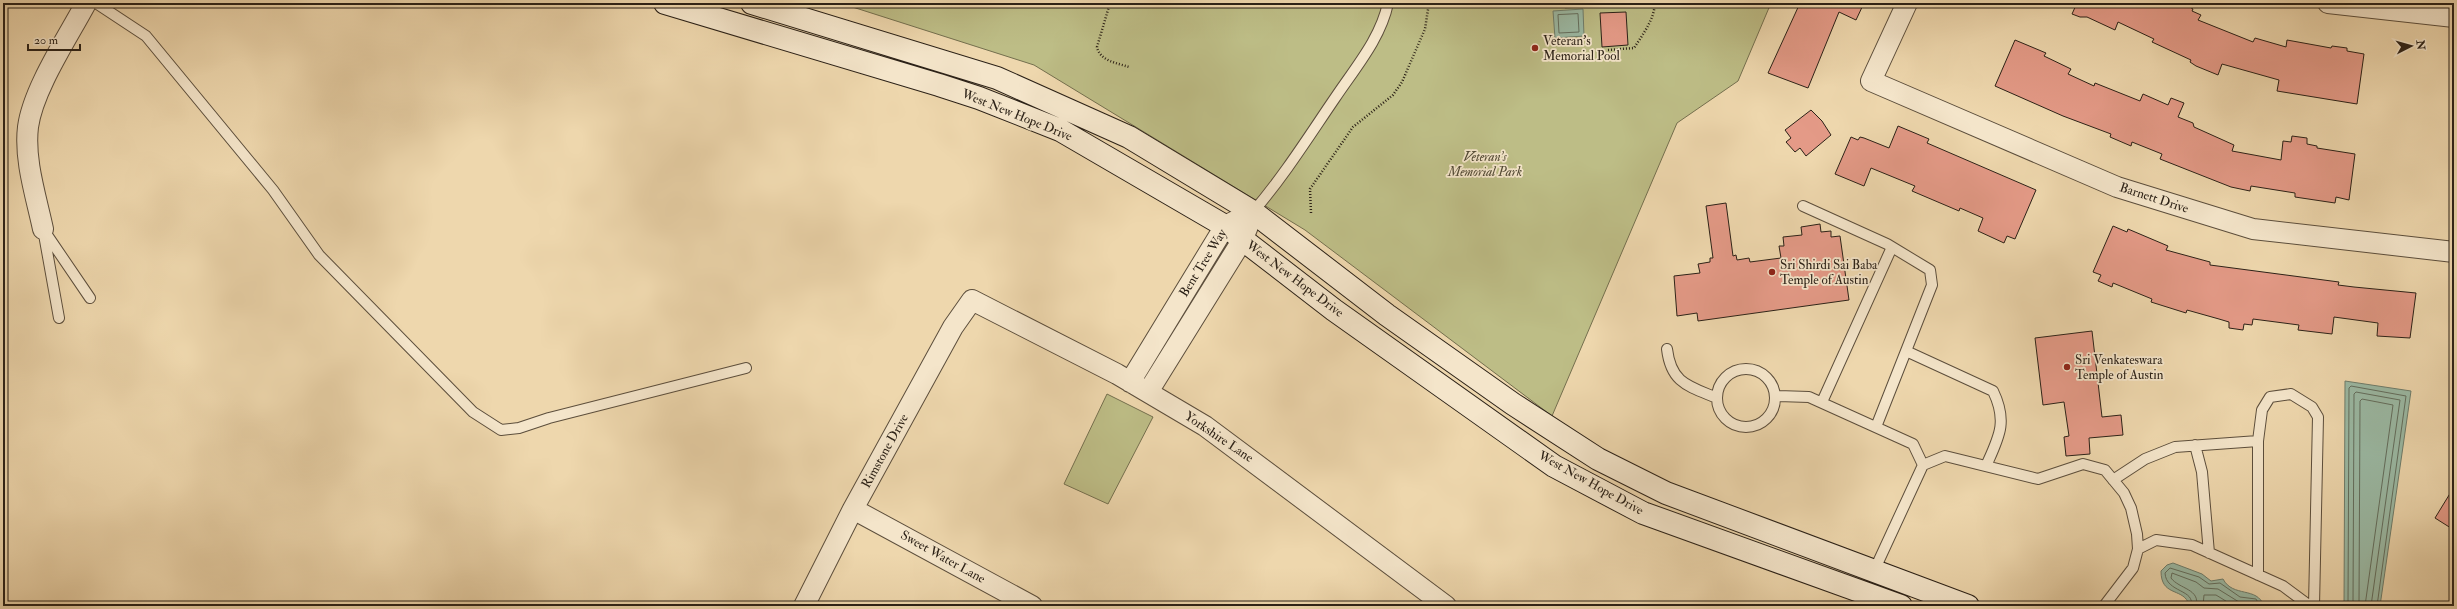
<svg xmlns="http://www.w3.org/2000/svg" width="2457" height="609" viewBox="0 0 2457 609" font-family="'IM FELL Double Pica',serif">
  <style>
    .green { fill: #bdbd86; stroke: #746f4e }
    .water { fill: #9bbaa5; stroke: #6e7d6c }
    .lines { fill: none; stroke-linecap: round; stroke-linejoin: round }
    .shore { stroke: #636e5e; stroke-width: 1 }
    .building { fill: #e49a87; stroke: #2b2117 }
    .lane-casing { stroke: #5c4e3c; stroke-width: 12 }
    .street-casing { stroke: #5c4e3c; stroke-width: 22 }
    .secondary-casing { stroke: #2b2117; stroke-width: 24 }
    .path { stroke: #2b2117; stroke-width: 2.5; stroke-dasharray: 1 2; stroke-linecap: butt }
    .lane { stroke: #f4e5ca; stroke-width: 10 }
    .street { stroke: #f4e5ca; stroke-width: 20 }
    .secondary { stroke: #f4e5ca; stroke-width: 22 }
    .poi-dot { fill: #8f2418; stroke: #f4e5ca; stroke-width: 1.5 }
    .labels { text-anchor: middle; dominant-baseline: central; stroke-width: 3.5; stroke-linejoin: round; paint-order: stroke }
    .poi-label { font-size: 13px; fill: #2b2117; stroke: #f4e5ca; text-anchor: start }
    .street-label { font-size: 13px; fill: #2b2117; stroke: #f4e5ca }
    .park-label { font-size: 13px; font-style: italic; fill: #504833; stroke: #f4e5ca }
  </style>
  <rect width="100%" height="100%" fill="#eed7ad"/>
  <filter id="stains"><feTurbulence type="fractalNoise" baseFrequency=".005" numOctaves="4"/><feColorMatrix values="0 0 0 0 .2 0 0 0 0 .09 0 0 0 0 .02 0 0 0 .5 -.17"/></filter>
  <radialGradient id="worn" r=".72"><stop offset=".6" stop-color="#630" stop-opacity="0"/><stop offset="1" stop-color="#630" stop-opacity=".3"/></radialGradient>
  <path class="green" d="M840,3h931l-33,78 -61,42 -125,293 -247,-186 -271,-165z
    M1107,394l46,23 -45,87 -44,-20z"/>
  <path class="water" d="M1564,3h18v4l-17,1z
    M1583,9l1,27 -29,2 -2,-27z
    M2345,381l66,10 -31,215h-36z
    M2173,563l29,11 9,7 12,-2c10,19 34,7 41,27h-79l3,-4c-7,-14 -27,-6 -27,-31l6,-6z"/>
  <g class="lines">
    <path class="shore" d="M1578,14l1,18 -20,1 -1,-18z
      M2191,606c5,-17 -25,-13 -26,-33l5,-5 29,9 10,7 11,-1 20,14 16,2 4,7
      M2196,606c5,-17 -17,-17 -25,-28l1,-5 24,9 8,6 14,1 21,13h11l5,4
      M2203,606l1,-11h12l18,11
      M2348,606l1,-218 2,-2 55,10 -29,210
      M2353,606l1,-212 2,-2 44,8 -29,206
      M2359,606l1,-205 2,-2 31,6 -28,201"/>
  </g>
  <path class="building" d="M1800,3h64l-8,17 -17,-8 -31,76 -40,-15z
    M2077,3h112l-1,3 5,3 -1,2 9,4 -3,5 55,22 2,-4 31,9 1,-7 44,8 1,-2 15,2v3l17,3 -7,50 -80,-13 2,-11 -57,-16 -4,11 -22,-9 -6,-4 1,-2 -39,-18 2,-3 -36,-17 -3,8 -28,-13h-7l-8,-3z
    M1626,12l2,33 -26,2 -2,-34z
    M2015,40l31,13 -2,3 27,13 -3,5 26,12 1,-3 45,18 3,-7 25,11 3,-7 13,5 -6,14 15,6 1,4 40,18 -2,6 49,9 2,-19 8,1 1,-6 15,2v6l10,2v2l38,6 -6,46 -13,-3 -1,6 -40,-6v-4l-44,-7 -1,5 -19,-4 -71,-28 2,-5 -30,-12 -1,4 -21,-9 1,-3 -48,-18 -68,-30z
    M1811,110l11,11 9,14 -25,21 -6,-8 -5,4 -9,-10 5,-4 -6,-8z
    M1898,126l31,13 -2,4 109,47 -21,49 -8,-3 -3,7 -26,-12 5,-13 -23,-10 -1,3 -47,-20 3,-5 -44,-18 -7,18 -29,-12 16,-37 7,3 2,-3 4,1 25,10z
    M1726,203l7,53 3,-1 1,5 12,-2 1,4 31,-4 -2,-12h5l-1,-9 19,-2 -1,-8 19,-3 1,8 10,-1v6l9,-1 9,64 -151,21 -1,-8 -20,3 -3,-40 26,-3 -2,-9 12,-2v-4h3l-7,-52z
    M2113,226l14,6 1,-3 40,17 -2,4 44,12v3l129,17 -1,3 16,2 62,6 -6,45 -33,-2 1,-13 -44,-6 -2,17 -34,-4 1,-5 -46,-6 -1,6 -8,-1 -1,6 -14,-2v-6l-10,-3 -32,-9 -1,3 -35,-11 1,-3 -39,-16 -1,4 -14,-6 3,-6 -8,-3z
    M2092,331l10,86 19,-2 2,20 -34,3 1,16 -24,2 -2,-19 5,-1 -5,-34 -21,3 -8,-67z
    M2454,487v43l-19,-12z"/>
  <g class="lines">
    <defs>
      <path id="lane" d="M96,3l50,33 127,154 46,65 154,157 28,18 18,-2 30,-10 197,-50
        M1803,206l84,38 43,26 2,15 -56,142
        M1253,212c31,-36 56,-76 82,-114 20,-30 46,-60 53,-95
        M59,318l-16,-89 47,69
        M1667,349c4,34 21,37 50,49
        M1906,351l87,40c15,31 6,46 -7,75
        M1717 398a29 29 0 1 1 58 0a29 29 0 1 1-58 0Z
        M1776,396l33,1 104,47 10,21
        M1822,402l70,-155
        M2195,445l7,27 7,81
        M2113,480l32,-21 30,-12 83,-6
        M2138,549l18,-9 36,5 91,41 27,20
        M1874,571l49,-106 22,-9 93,23 45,-15 22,6 19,23 7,15 6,26 1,15 -5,19 -29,38
        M2258,575v-134l4,-31 8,-13 21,-3 21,13 6,10 -4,189"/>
      <path id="street" d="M1907,3l-36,78 246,106 136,42 201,23
        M2328,3l126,14
        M43,229c-7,-33 -19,-69 -15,-102 5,-38 40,-90 58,-124
        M1130,382l95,-156 28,-14
        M1148,392l95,-153 5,-13
        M853,509l179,97
        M804,606l49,-97 100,-182 19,-27 145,74 88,52 241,180"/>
      <path id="secondary" d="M665,3l274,82 40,13 81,32 165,96 109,84 220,156 89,47 258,93
        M752,3l245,75 132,59 124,75 134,103 126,89 85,55 68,34 302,113"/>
    </defs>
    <use href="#lane" class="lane-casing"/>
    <use href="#street" class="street-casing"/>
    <use href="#secondary" class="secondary-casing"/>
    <path class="path" d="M1110,3l-13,44c3,14 20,16 32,20
      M1608,50l26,-2c9,-14 20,-28 21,-45
      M1311,213l-1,-24 43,-62 40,-32 9,-13 23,-53 4,-26"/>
    <use href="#lane" class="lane"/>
    <use href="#street" class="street"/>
    <use href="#secondary" class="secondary"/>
  </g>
  <g class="poi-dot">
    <circle cx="1535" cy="48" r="4"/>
    <circle cx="1772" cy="272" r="4"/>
    <circle cx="2067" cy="367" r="4"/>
  </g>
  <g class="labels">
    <g class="poi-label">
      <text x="1543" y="41">Veteran's<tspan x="1543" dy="15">Memorial Pool</tspan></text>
      <text x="1780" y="265">Sri Shirdi Sai Baba<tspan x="1780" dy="15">Temple of Austin</tspan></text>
      <text x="2075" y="360">Sri Venkateswara<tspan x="2075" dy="15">Temple of Austin</tspan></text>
    </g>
    <g class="street-label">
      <text transform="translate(1017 115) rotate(22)">West New Hope Drive</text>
      <text transform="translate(2154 198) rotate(18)">Barnett Drive</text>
      <text transform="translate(1203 263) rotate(-58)">Bent Tree Way</text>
      <text transform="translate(1295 279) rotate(37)">West New Hope Drive</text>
      <text transform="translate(1219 437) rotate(34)">Yorkshire Lane</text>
      <text transform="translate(885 451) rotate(-61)">Rimstone Drive</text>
      <text transform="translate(1591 483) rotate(29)">West New Hope Drive</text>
      <text transform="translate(943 557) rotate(29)">Sweet Water Lane</text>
    </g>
    <g class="park-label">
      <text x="1485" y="157">Veteran's<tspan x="1485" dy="15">Memorial Park</tspan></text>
    </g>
  </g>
  <rect width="2457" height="609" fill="none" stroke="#eed7ad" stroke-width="16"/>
  <rect x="4" y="4" width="2449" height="601" fill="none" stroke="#2b2117" stroke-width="2"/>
  <rect x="8" y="8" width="2441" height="593" fill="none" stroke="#2b2117"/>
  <g transform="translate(2411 46) rotate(84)" stroke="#f4e5ca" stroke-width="3" paint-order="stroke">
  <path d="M0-3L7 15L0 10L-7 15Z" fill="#2b2117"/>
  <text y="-6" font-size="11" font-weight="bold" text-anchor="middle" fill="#2b2117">N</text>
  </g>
  <path d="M28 44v6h52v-6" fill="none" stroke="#2b2117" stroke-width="2"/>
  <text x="34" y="44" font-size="12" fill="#2b2117" stroke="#f4e5ca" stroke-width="3" paint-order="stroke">20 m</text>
  <rect width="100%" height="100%" filter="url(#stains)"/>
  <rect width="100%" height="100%" fill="url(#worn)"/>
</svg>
